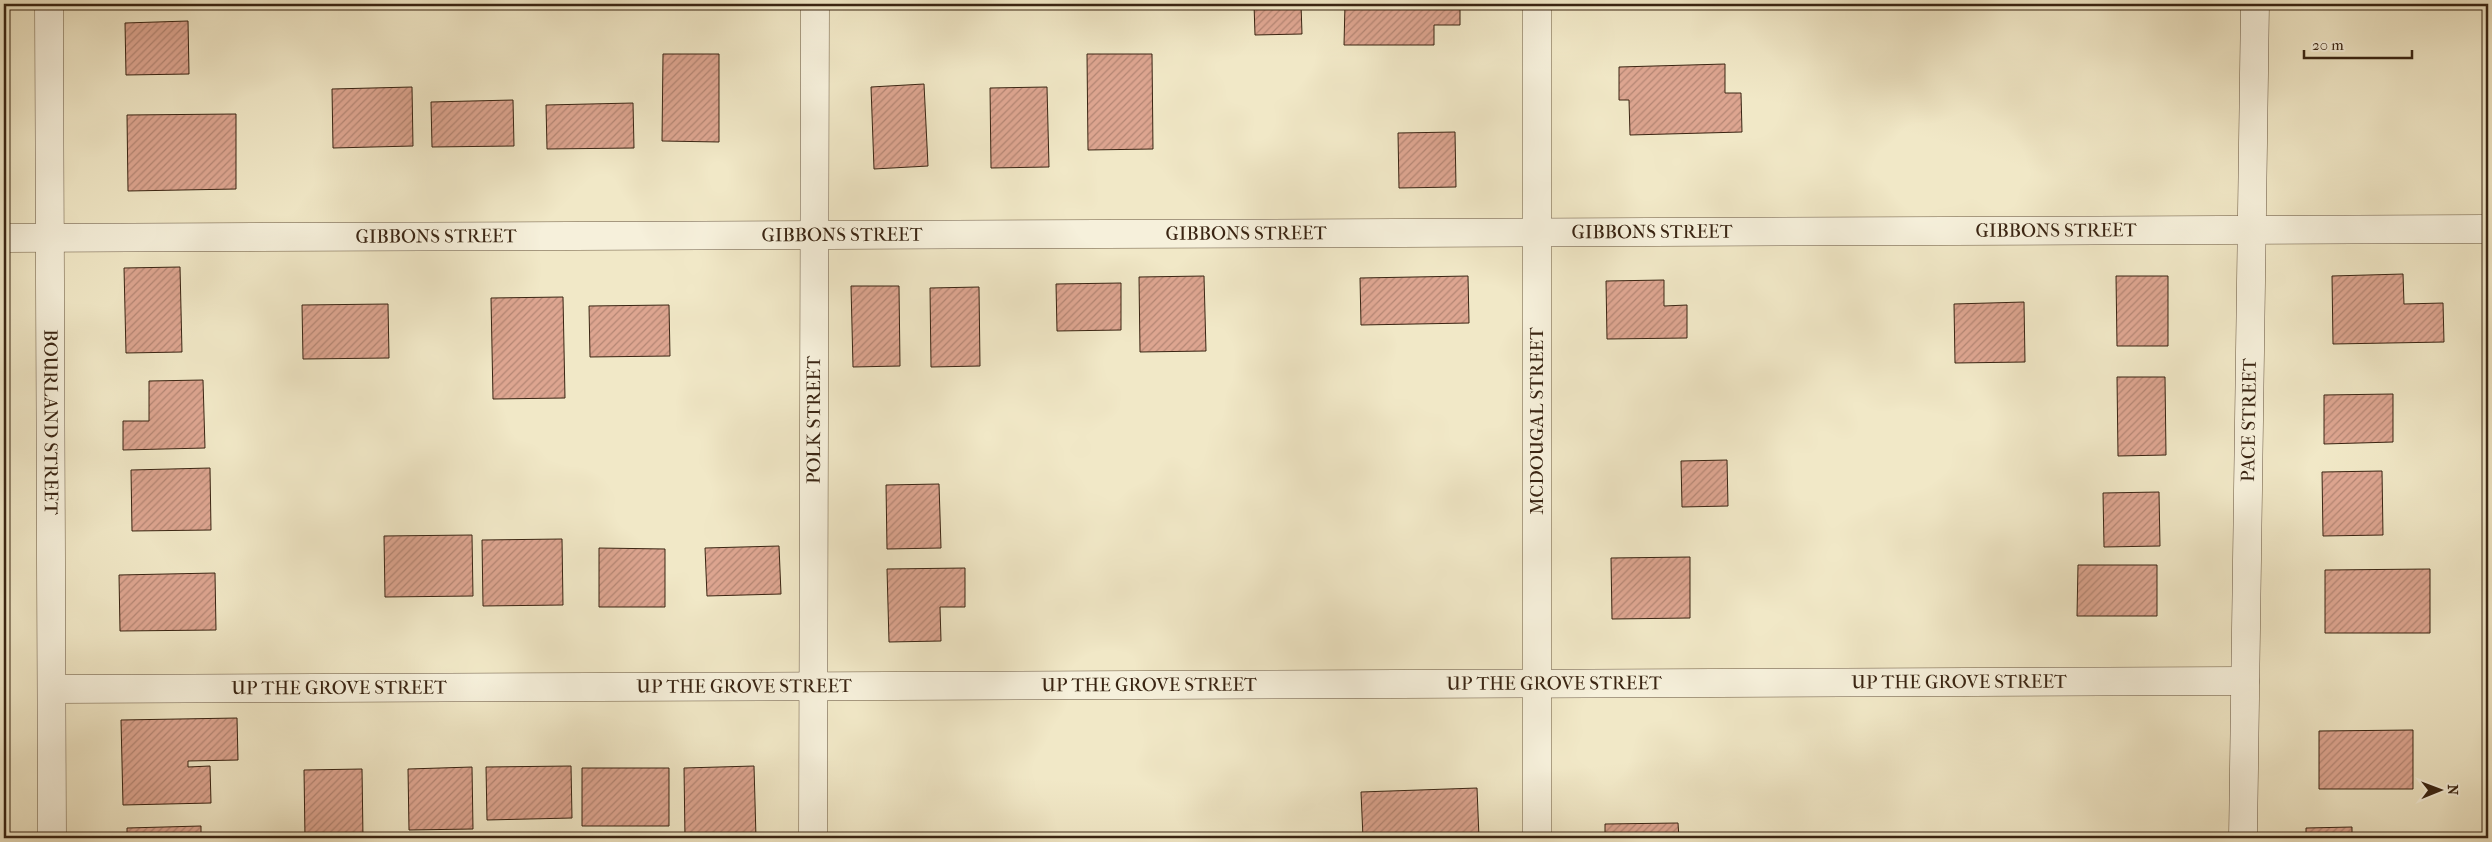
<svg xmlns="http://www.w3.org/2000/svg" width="2492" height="842" viewBox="0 0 2492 842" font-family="'IM FELL French Canon',serif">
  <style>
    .building { fill: url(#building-hatch); stroke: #3a2513 }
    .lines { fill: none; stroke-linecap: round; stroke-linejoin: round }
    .street-casing { stroke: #685640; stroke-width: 29 }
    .street { stroke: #f6f0db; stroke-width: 28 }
    .labels { text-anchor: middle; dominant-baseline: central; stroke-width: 4; stroke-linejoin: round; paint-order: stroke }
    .street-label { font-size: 19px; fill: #3a2513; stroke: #f6f0db }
  </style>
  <defs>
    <pattern id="building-hatch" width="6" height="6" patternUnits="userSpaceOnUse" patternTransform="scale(1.25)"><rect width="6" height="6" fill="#dda590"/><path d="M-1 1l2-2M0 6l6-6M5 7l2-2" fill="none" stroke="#b48674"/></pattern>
  </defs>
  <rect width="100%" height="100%" fill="#f1e8c7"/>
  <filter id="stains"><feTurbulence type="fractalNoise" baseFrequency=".004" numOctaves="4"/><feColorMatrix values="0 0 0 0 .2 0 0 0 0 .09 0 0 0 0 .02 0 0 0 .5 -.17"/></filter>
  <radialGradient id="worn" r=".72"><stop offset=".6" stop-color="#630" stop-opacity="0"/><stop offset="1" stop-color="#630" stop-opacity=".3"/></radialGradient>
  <path class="building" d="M1254,4h47l1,30 -47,1z
    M1345,4h115v21h-26v20h-90z
    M188,21l1,53 -63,1 -1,-52z
    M663,54h56v88l-57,-1z
    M1087,54h65l1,95 -65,1z
    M1725,64v29h16l1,39 -112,3 -1,-35h-10v-33z
    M924,84l4,82 -54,3 -3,-82z
    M412,87l1,59 -80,2 -1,-59z
    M1047,87l2,80 -58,1 -1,-80z
    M513,100l1,46 -82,1 -1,-45z
    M633,103l1,45 -87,1 -1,-44z
    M236,114v75l-108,2 -1,-76z
    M1455,132l1,55 -57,1 -1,-55z
    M180,267l2,85 -56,1 -2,-85z
    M2403,274l1,30 39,-1 1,39 -111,2 -1,-68z
    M1204,276l2,75 -66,1 -1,-75z
    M1468,276l1,47 -108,2 -1,-47z
    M2116,276h52v70h-51z
    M1664,280v26l23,-1v33l-80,1 -1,-58z
    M1121,283v47l-64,1 -1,-47z
    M851,286h48l1,80 -47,1z
    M979,287l1,79 -49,1 -1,-79z
    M563,297l2,101 -72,1 -2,-101z
    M2024,302l1,60 -70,1 -1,-59z
    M388,304l1,54 -86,1 -1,-54z
    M669,305l1,51 -80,1 -1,-51z
    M2117,377h48l1,78 -48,1z
    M203,380l2,68 -82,2v-29h26v-40z
    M2393,394v48l-69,2v-49z
    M1727,460l1,46 -46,1 -1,-46z
    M210,468l1,62 -79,1 -1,-61z
    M2382,471l1,64 -60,1 -1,-64z
    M939,484l2,64 -54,1 -1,-64z
    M2159,492l1,54 -56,1 -1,-54z
    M472,535l1,61 -88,1 -1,-61z
    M562,539l1,66 -80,1 -1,-66z
    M779,546l2,48 -74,2 -2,-48z
    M599,548l66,1v58h-66z
    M1690,557v61l-78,1 -1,-61z
    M2078,565h79v51h-80z
    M965,568v39h-25l1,34 -52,1 -2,-73z
    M2430,569v64h-105v-63z
    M215,573l1,57 -96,1 -1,-56z
    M237,718l1,42 -50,1v6l22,-1 1,37 -88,2 -2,-85z
    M2413,730v59h-94v-58z
    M571,766l1,52 -85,2 -1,-53z
    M754,766l2,72h-71l-1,-70z
    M472,767l1,62 -64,1 -1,-61z
    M582,768h87v58h-87z
    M362,769l1,69h-58l-1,-68z
    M1477,788l2,50h-116l-2,-46z
    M1678,823l1,15h-74v-14z
    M201,826v12h-74v-10z
    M2352,827v11h-46v-10z"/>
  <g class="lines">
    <defs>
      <g id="street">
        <path id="s1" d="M49,4l3,834"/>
        <path d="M1537,4v834"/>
        <path id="s2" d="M4,238l2484,-9"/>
        <path id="s3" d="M53,689l2192,-8"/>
        <path id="s4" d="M813,838l2,-834"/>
        <path id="s5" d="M2243,838l12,-834"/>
      </g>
    </defs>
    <use href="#street" class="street-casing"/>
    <use href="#street" class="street"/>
  </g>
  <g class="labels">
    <g class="street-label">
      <text stroke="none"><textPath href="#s2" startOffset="2052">GIBBONS STREET</textPath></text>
      <text stroke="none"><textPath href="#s2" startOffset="1648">GIBBONS STREET</textPath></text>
      <text stroke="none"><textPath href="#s2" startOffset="1242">GIBBONS STREET</textPath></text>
      <text stroke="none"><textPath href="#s2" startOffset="838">GIBBONS STREET</textPath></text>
      <text stroke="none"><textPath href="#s2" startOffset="432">GIBBONS STREET</textPath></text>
      <text stroke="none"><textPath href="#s1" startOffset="418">BOURLAND STREET</textPath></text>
      <text stroke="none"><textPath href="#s4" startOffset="418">POLK STREET</textPath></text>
      <text transform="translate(1537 421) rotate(-90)">MCDOUGAL STREET</text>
      <text stroke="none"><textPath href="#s5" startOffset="418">PACE STREET</textPath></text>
      <text stroke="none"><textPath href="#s3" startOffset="1906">UP THE GROVE STREET</textPath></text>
      <text stroke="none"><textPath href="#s3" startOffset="1501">UP THE GROVE STREET</textPath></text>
      <text stroke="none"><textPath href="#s3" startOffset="1096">UP THE GROVE STREET</textPath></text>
      <text stroke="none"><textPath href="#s3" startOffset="691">UP THE GROVE STREET</textPath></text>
      <text stroke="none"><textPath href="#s3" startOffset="286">UP THE GROVE STREET</textPath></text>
    </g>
  </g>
  <rect width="2492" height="842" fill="none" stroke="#f1e8c7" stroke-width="20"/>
  <rect x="5" y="5" width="2482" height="832" fill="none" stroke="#3a2513" stroke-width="2.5"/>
  <rect x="10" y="10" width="2472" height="822" fill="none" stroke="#3a2513"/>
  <g transform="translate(2440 790) rotate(89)" stroke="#f6f0db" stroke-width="4" paint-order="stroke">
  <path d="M0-4L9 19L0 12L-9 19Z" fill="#3a2513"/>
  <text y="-8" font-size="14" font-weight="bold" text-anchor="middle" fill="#3a2513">N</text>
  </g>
  <path d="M2304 50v8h108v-8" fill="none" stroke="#3a2513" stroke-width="2.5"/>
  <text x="2312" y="50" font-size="15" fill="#3a2513" stroke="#f6f0db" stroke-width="4" paint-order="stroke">20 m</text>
  <rect width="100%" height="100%" filter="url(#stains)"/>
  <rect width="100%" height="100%" fill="url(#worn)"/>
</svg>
